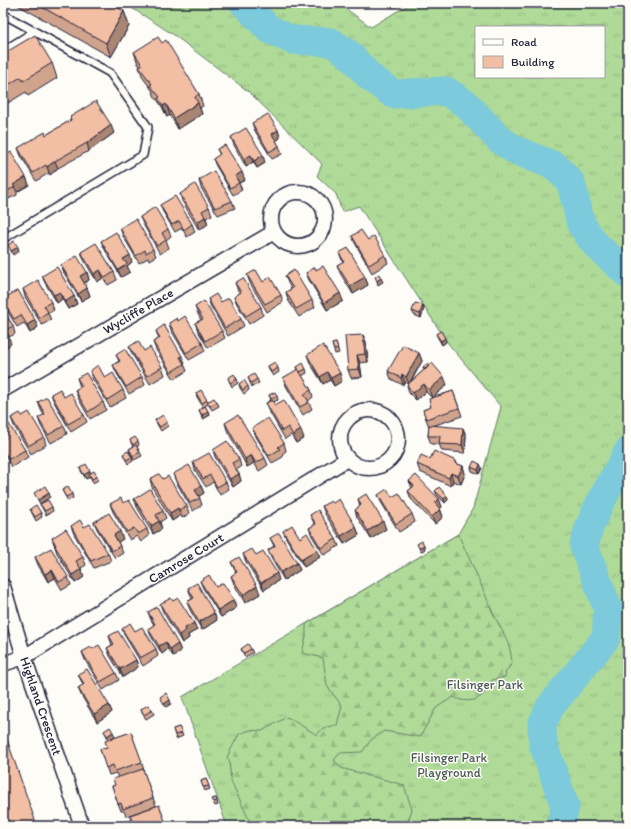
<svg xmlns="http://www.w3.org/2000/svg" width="631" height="829" viewBox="0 0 631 829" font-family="Itim,sans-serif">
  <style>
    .grass { fill: url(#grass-tufts); stroke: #687e6a; fill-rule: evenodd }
    .forest { fill: url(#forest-firs); stroke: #687e6a }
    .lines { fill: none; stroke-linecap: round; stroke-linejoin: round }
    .river { stroke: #7dcadc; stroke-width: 29 }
    .lane-casing { stroke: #22223b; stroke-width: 10 }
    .street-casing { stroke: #22223b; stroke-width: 17 }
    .lane { stroke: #fdfcf7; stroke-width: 7 }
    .street { stroke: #fdfcf7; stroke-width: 14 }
    .wall { fill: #d0a38d; stroke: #22223b }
    .shaded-wall { fill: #a98573; stroke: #22223b }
    .building { fill: #f2bea4; stroke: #22223b }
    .labels { text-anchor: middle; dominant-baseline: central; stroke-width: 3; stroke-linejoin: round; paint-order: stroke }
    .street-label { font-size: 13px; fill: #22223b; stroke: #fdfcf7 }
    .park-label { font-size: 13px; fill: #4c5957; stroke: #fdfcf7 }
  </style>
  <defs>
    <pattern id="grass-tufts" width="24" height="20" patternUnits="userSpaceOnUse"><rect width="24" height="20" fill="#afda98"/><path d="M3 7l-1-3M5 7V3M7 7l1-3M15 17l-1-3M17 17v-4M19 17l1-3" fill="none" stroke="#96bb84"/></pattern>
    <pattern id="forest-firs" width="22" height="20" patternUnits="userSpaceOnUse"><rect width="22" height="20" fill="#afda98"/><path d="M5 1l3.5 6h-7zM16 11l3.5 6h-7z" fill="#96bb84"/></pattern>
  </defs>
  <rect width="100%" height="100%" fill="#fdfcf7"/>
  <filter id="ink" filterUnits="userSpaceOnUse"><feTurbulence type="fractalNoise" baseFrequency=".025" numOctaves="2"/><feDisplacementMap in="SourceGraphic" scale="8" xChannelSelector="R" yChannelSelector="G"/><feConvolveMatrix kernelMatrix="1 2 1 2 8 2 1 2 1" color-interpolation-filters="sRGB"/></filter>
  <g filter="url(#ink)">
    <path class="grass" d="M124,3h214l33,24 40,-24h217v823h-401l-45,-129 276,-163 15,-26 28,-101 -54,-65 -88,-136 -17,6 -6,-18 -19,-18 5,-12 -73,-72 -75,-57zM476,27h128v50h-128z"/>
    <path class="forest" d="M458,534c12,26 24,52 35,79 9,19 18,29 19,51l-6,7 -1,6 -13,3c-7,18 -19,26 -39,17l-17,11 -16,29 -36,-6 -13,9 -9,12 -22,1 -6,7 7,8 63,17 8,25 -6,16h-154l-21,-45 -2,-21 -2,-3 12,-23 11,-4 12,1 25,-14 30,18 6,-7 14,-3 5,-19 -15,-20 -4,-28 -21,-5 4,-17v-12z"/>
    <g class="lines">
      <path class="river" d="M244,3l25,26 23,11 39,2 18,12 21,23 23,17 53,-3 20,13 33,35 16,11 40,16 16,17 10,41 14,20 33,30
        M561,826l4,-20 -22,-62 -1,-19 8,-18 56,-69 2,-29 -24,-63 5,-18 10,-23 29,-53"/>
      <defs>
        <path id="lane" d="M3,14l107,59 38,54 -5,28 -140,84
          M3,51l32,-20"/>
        <path id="street" d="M271 219a27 27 0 1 1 54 0a27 27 0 1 1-54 0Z
          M3,390l271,-158
          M340 439a29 29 0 1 1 58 0a29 29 0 1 1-58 0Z
          M3,586l21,71 58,169
          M3,664l21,-7 323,-198"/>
      </defs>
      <use href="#lane" class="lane-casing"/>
      <use href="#street" class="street-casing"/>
      <use href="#lane" class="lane"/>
      <use href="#street" class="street"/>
    </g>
    <path class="wall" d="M14,3h95l15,8 5,15 -18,31z
      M390,3h7l1,3 -6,1z
      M162,43l37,51 4,12 -3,2 2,6 -24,15 -8,-14 -3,2 -6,-12 -6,-8 -3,-7 -9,-12 -4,-11 1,-1 -2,-2 -4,-12z
      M3,54l49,9 5,15 -29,18 -2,-4 -23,14z
      M70,117l44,16 -25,18 -31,17 -8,7 -1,-2 -13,8 -15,-25 -3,-8 28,-13 25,-15z
      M252,123l26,7 2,8 -4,3 3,5 3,8 -10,5 -17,-28z
      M231,137l34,26 -8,5 -4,-6 -7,5 -12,-22z
      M217,149l28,31 -6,3 3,7 -9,5 -17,-29 -3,-7 7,-4z
      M3,157l23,20 3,8 -12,7v3l-13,6v2l-1,1z
      M199,180l33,21 3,7 -17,7 -17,-27z
      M180,194l29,13 3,8 -6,3 2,6 -9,6 -17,-29z
      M160,205l32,19 3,8 -8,5 -5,-9 -7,4 -12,-20z
      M140,217l28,12 3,7 -5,4 3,8 -9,6 -17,-30z
      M120,228l33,21 3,7 -7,4 -1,-2 -9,5 -16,-27z
      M352,236l16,4 17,15 3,8 -16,10 -17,-30z
      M101,241l31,21 -5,4 3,6 -9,5 -17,-29z
      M81,252l33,20 3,8 -9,5 -5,-7 -6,4 -13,-22z
      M339,253l26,24 3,8 -15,9 -13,-21 -3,-8 6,-3z
      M61,265l26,7 2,8 -5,3 3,5 3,8 -9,5 -17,-28z
      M316,270l27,31 -16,9 -18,-30 -3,-7z
      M247,275l34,20 2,7 -16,10 -17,-29z
      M42,276l32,20 3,8 -9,5 -6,-10 -5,4 -12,-20z
      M285,276l27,24 3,7 -16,10 -11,-17 -2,-8 5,-3 -3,-6z
      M235,283l26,24 2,8 -14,9 -12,-20 -3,-7 5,-4z
      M23,289l28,13 3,8 -6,3 3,7 -9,5 -17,-28z
      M3,299l35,28 -8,6 -6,-10 -7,4 -12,-20 -2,-6z
      M208,299l13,3 20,17 3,7 -16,10 -17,-29z
      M423,305l1,4 -3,9 -7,-3 -2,-4z
      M195,307l27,24 3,7 -17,10 -10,-17 -3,-8 6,-3 -3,-6z
      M3,310l10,16 2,8 -6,3 2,7 -8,5z
      M178,321l24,22 3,8 -16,9 -18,-30 -2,-7z
      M156,331l29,32 -1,1 3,7 -13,8 -18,-29 -3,-8 6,-3z
      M436,334l10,8 -4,3 -4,-7z
      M363,335l3,7 2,20 -8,1 2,14 -11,1 -3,-8z
      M336,343l3,10 -4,1 -3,-10z
      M129,347l15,4 18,16 3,8 -15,9 -18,-30z
      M419,353l3,8 -11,21 13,-12 -1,-3 24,18 -15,13 21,-7 9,25 -30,10 34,9 -1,18 -23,-2 -3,-7h-8l-3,-8 1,-9 -6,-17 8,-3 1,-9 -6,-6 -10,8 -7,-7 -2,-8 1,-1 -3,-2 -2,3 -12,-6 -3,-8z
      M116,355l26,22 3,8 -16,9 -13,-22 -3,-7 6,-4z
      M307,355l35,26 -8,5 -4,-6 -7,4 -13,-21z
      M268,366l10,2 1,4 -6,4 -4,-6z
      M297,367l9,2 1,4 -5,3 9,14 2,7 -5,4 4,8 -9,6 -17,-29 -3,-8 15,-8z
      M90,371l33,19 3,8 -16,9 -18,-29z
      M77,378l26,24 3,8 -16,9 -12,-21 -3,-8 5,-3z
      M228,378l9,1 1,4 -6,4z
      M248,378l9,1 2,4 -7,4z
      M239,384l9,2 1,4 -5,4 -4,-6z
      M196,393l11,7 1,1 9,1 2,4 -7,4 -4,-6 -3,2 5,9 -7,4 -4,-9 4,-3 -6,-10z
      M51,394l13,3 20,18 3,7 -16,10 -17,-30z
      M269,395l8,1 1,4 -5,2 2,3 29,33 -8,5 -5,-8 -6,4 -16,-28 -3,-8 5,-3z
      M38,402l26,24 3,8 -16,9 -10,-17 -3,-8 6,-3 -3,-5z
      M22,416l22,21 2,8 -15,9 -17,-28 -3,-8z
      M155,420l12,2 1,4 -7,5 -4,-7z
      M3,423l22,27 3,7 -16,10 -9,-14v-13l1,-1 -1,-2z
      M225,423l40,35 3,7 -9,6 -5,-8 -7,4 -20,-37z
      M252,428l32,15 2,8 -4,3 1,3 -11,6 -17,-28z
      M130,440l8,1 1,4 -2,2 5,9 -8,4 -4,-7 -1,-4 4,-2z
      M213,450l26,9 2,8 -5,3 3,4 2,7 -8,6 -18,-30z
      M123,454l9,3 1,4 -5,3z
      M430,459l26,2 1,3 6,2 2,8 -4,10 -8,-3 -2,5 -31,-14 -3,-8z
      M193,462l33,20 3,7 -9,6 -7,-13 -7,5 -11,-17z
      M471,467l11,1 -3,6 -7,-3z
      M80,468l17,8 1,4 -5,3 -3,-7 -4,3 -5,-8z
      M173,474l28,12 3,7 -5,3 3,9 -9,6 -17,-29z
      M150,479h13l24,27 2,8 -7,4 -1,-3 -9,6 -20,-34z
      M409,481l30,18 3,8 -2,1 3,9 -8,7 -24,-25 -3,-8 4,-3z
      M62,490l10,4 1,4 -5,3 -4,-7z
      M435,491l12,5 1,4 -3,3 -8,-8z
      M378,495l14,2 20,17 3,8 -16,10 -18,-30z
      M134,499l29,12 3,7 -6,4 2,7 -9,5 -16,-27z
      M358,499l28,30 -15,10 -14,-22 -2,-7 5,-4z
      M123,503l24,26 2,7 -8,6 -4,-6 -7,4 -17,-28 -3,-8z
      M333,503l23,24 3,8 -15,9 -19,-30 -3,-8z
      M40,504l12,3 1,4 -7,4z
      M30,509l11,4 1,4 -6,4z
      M310,515l26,24 3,7 -15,9 -12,-19 -3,-8 6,-3z
      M94,522l29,17 -5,3 5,11 -8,5 -18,-29z
      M71,526l13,1 24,26 3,8 -17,7 -20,-34z
      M283,531l17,7 17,12 3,7 -16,10 -18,-29z
      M52,538l31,19 3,8 -5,3 3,9 -9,6 -18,-30z
      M270,538l27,25 3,7 -16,10 -13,-22 -3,-8 6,-4z
      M243,554l13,1 23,25 -15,10 -18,-28z
      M35,557l33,20 3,8 -9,5 -7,-12 -7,4 -10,-17z
      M231,562l29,32 -15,9 -11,-19 -3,-8 5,-3z
      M200,581l16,6 18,13 2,8 -15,9 -18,-29z
      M188,588l26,25 3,7 -15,10 -12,-20 -3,-8 5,-3z
      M173,601l21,22 3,7 -9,5 1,3 -7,5 -19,-31 -3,-8z
      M148,612l30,32 3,7 -8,5 -5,-7 -6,5 -11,-18 -3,-7 6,-4 -3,-5z
      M122,629l13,2 21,18 2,7 -15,10 -18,-30z
      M109,636l27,24 2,7 -15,10 -13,-21 -3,-8 5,-3z
      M92,649l24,24 3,7 -16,10 -18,-30 -3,-8z
      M241,649h10l2,4 -8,4z
      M78,674l31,31 3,7 -15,10 -16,-27 -3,-7 5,-3z
      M141,709l11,1 2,4 -8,5 -4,-6z
      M179,727l4,9 -7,3 -3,-10z
      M104,731l11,5 -6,4 22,-8 13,38h-1l13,36 -30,10 -2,-5h-3l-9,-25 3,-1 3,-7 -2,-5 -7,2 -9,-26 7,-2 2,-7z
      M206,779l4,10 -5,2 -4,-10z
      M216,798l2,7 -3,1 -3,-7z"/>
    <path class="shaded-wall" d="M124,11l5,15 -18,31 -5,-14z
      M198,103l4,11 -24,15 -4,-11z
      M166,104l4,11 -3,2 -4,-11z
      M111,125l3,8 -25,18 -2,-8z
      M278,130l2,8 -6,4 -2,-8z
      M251,155l2,7 -7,5 -2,-8z
      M263,155l2,8 -8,5 -3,-7z
      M55,161l3,7 -8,7 -3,-8z
      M242,172l3,8 -6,3 -4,-7z
      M26,177l3,8 -12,7 -4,-7z
      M205,217l3,7 -9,6 -2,-8z
      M18,247l1,4 -6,4 -2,-4z
      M130,255l2,7 -5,4 3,6 -9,5 -3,-7 5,-11z
      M100,270l3,8 -6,4 -3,-8z
      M87,272l2,8 -6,4 -3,-8z
      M365,277l3,8 -15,9 -3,-8z
      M381,278l2,4 -5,3 -1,-4z
      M87,288l3,8 -9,5 -3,-7z
      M60,292l2,7 -5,4 -3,-8z
      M340,293l3,8 -16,9 -3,-7z
      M74,296l3,8 -9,5 -3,-7z
      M423,305l1,4 -3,9 -1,-4z
      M35,320l3,7 -8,6 -3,-8z
      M363,335l3,7 2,20 -3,-8z
      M445,338l1,4 -4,3 -1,-4z
      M419,353l3,8 -13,23 -3,-7z
      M357,355l3,8 2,14 -3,-8z
      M182,356l3,7 -2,1 -3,-7z
      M327,372l3,8 -7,4 -3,-7z
      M340,373l2,8 -8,5 -3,-8z
      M402,374l3,8 -2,3 -2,-7z
      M444,377l3,8 -15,13 -3,-8z
      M424,384l2,8 -10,8 -3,-7z
      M208,411l2,4 -7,4 -1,-4z
      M463,428l3,7 -1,18 -3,-8z
      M301,430l3,8 -8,5 -3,-8z
      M251,455l3,8 -7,4 -2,-8z
      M480,464l2,4 -3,6 -1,-4z
      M463,466l2,8 -4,10 -3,-8z
      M90,471l2,4 -3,-1 1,2 -4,3 -2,-4z
      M451,473l2,8 -2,5 -2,-8z
      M239,474l2,7 -8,6 -3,-8z
      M201,486l3,7 -6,4 -3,-7z
      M49,493l1,4 -10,7 -2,-4z
      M447,496l1,4 -3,3 -1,-4z
      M439,499l3,8 -5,4 -2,-8z
      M178,508l3,7 -9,6 -2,-8z
      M440,509l3,8 -8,7 -3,-7z
      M159,521l3,8 -9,5 -2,-8z
      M383,521l3,8 -15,10 -3,-8z
      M356,527l3,8 -15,9 -3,-8z
      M120,531l3,8 -6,4 -3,-8z
      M424,545l1,4 -4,3 -2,-4z
      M317,550l3,7 -16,10 -3,-7z
      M297,563l3,7 -16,10 -3,-8z
      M81,569l3,8 -9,6 -3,-8z
      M52,570l3,8 -7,4 -3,-8z
      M277,573l2,7 -15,10 -3,-7z
      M257,586l3,8 -15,9 -2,-8z
      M234,600l2,8 -15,9 -3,-7z
      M214,613l3,7 -15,10 -3,-8z
      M194,623l3,7 -9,5 1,3 -7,5 -3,-8 6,-7z
      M166,642l2,7 -6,5 -3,-8z
      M178,644l3,7 -8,5 -3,-7z
      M136,660l2,7 -15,10 -3,-8z
      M170,700l1,4 -5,3 -2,-3z
      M109,705l3,7 -15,10 -3,-8z
      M113,732l2,4 -6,4 -2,-4z"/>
    <path class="building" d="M35,3h74l15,8 -18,32z
      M35,35l17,28 -29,18 -2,-4 -18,11v-34z
      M158,37l4,6 4,-3 33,54 -4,3 3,6 -24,15 -8,-14 -3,2 -5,-8 2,-1 -10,-12 2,-1 -13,-17 3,-2 -8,-13z
      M96,101l15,24 -24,18 -32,18 -8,6 -1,-2 -13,8 -15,-25 27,-16 1,3 25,-15 -1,-3z
      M268,114l10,16 -6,4 7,12 -10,6 -17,-29z
      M246,128l17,27 -9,6 -3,-6 -7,4 -13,-22z
      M225,145l17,27 -7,4 4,7 -9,5 -17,-29 7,-5 -3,-5z
      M11,152l15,25 -13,8 2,2 -12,6v-36z
      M214,171l18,30 -17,7 -16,-28z
      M195,184l14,23 -7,4 3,6 -8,5 -17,-28z
      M175,196l17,28 -8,6 -5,-9 -7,4 -12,-20z
      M155,207l13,22 -6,4 4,7 -9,6 -17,-29z
      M136,219l17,30 -7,4 -1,-3 -9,6 -16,-28z
      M361,230l7,10 6,-4 11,19 -16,10 -17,-29z
      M116,232l14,23 -7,4 4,5 -9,6 -17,-29z
      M14,241l4,6 -7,4 -3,-6z
      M96,243l18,29 -9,6 -5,-8 -6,4 -13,-22z
      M348,248l17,29 -15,9 -13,-21 7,-4 -5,-8z
      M77,256l10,16 -7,4 7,12 -9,6 -17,-29z
      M323,266l17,27 -16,10 -18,-30 9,-6 1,3z
      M57,267l17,29 -9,6 -5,-10 -6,3 -12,-19z
      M256,270l7,12 7,-5 11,18 -16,9 -18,-29z
      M294,270l18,30 -16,9 -10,-17 7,-4 -8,-12z
      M379,274l2,4 -4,3 -2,-4z
      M243,278l18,29 -15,9 -12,-19 7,-5 -6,-9z
      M38,280l13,22 -7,4 4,6 -9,6 -16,-29z
      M18,290l17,30 -8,5 -6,-10 -7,4 -11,-18v-2z
      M216,294l5,8 8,-4 12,21 -16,9 -17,-29z
      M204,301l18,30 -17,10 -10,-18 8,-4 -8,-12z
      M415,303l8,2 -3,9 -8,-3z
      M3,310l10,16 -8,4 4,6 -6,3z
      M185,316l17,27 -16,10 -17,-30 8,-5 1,3z
      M164,325l18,31 -2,1 4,7 -13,8 -18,-30 7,-4 -4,-7z
      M441,331l4,7 -4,3 -5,-7z
      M363,335l2,19 -8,1 2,14 -11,1 -3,-34z
      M138,341l6,10 6,-4 12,20 -15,9 -18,-29z
      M336,343l2,6 -4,1 -2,-6z
      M323,345l17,28 -9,5 -4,-6 -7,5 -13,-22z
      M403,345l16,8 -13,24 -4,-3 -1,4 -13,-7z
      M125,349l17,28 -16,10 -13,-22 7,-4 -4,-6z
      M275,362l3,6 -7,4 -3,-6z
      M303,363l3,6 -6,3 -3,-5z
      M428,363l2,2 -5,5 -2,-3z
      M432,363l12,14 -15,13 -5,-6 -11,9 -6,-8z
      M98,365l7,13 8,-5 10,17 -16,10 -17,-29z
      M298,369l13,21 -7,4 5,8 -9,5 -17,-29z
      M86,373l17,29 -15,10 -13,-22 7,-4 -5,-8z
      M234,374l3,5 -7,4 -2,-5z
      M254,374l3,5 -6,4 -3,-5z
      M244,380l4,6 -5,4 -4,-6z
      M60,389l4,8 7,-4 13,22 -16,9 -17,-30z
      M201,390l6,10 -5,3 -6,-10z
      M453,391l6,17 -33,11 -3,-9 8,-3 -2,-8z
      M275,392l2,4 -6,3 -2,-4z
      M47,397l17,29 -16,9 -10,-17 7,-4 -7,-12z
      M214,398l3,4 -7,4 -3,-4z
      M272,400l3,5 9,-5 17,30 -8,5 -5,-8 -6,4 -16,-28z
      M205,406l3,5 -6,4 -3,-5z
      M29,412l15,25 -16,9 -17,-28 9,-5 2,3z
      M163,415l4,7 -7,5 -5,-7z
      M238,415l27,43 -9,5 -5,-8 -6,4 -20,-36z
      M268,418l16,25 -6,4 2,2 -11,7 -17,-28z
      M7,421l18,29 -16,9 -6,-9v-10l3,-2 -3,-4v-11z
      M429,425l34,3 -1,17 -23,-1 1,-8h-12z
      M135,437l3,4 -5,4 -3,-5z
      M227,441l12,18 -7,4 7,11 -9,5 -17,-29z
      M136,445l4,7 -7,4 -4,-7z
      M128,451l4,6 -6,3 -3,-6z
      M434,451l22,10 -1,2 8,3 -5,10 -7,-3 -2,5 -32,-14 4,-9 9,4z
      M209,453l17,29 -9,5 -7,-12 -7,4 -10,-17z
      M474,461l6,3 -2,6 -7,-3z
      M86,464l4,7 -6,4 -4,-7z
      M189,465l12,21 -6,4 5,8 -10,5 -17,-29z
      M94,471l3,5 -5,3 -3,-5z
      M159,474l4,5 5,-3 19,30 -8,4 -1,-2 -8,5 -20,-34z
      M416,475l23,24 -4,4 5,6 -8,8 -24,-26 6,-5 -5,-5z
      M45,486l4,7 -11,7 -4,-7z
      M68,487l4,7 -6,3 -4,-7z
      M439,487l8,9 -3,3 -9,-8z
      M150,489l13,22 -7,4 3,6 -8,5 -17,-27z
      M387,489l5,8 7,-4 13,21 -16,10 -18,-29z
      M366,494l17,27 -15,10 -13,-21 6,-5 -3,-6z
      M121,498l2,5 6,-3 18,29 -9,5 -4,-6 -7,4 -17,-28z
      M339,499l17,28 -15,9 -19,-30 9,-5 2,2z
      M48,500l4,7 -7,4 -5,-7z
      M36,505l5,8 -6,4 -5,-8z
      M318,510l18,29 -15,9 -12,-20 7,-4 -6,-9z
      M109,513l11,18 -6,4 6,11 -8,5 -18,-29z
      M80,520l4,7 6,-3 18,29 -17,8 -20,-35z
      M292,525l8,13 7,-5 10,17 -16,10 -18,-29z
      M66,529l17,28 -7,4 5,8 -9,6 -17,-29 1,-1 -4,-7z
      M279,533l18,30 -16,9 -13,-22 7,-4 -5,-8z
      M422,541l2,4 -5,3 -2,-4z
      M51,548l17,29 -9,5 -7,-12 -7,4 -10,-17z
      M252,549l4,6 7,-4 14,22 -16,10 -18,-29z
      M239,557l18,29 -14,9 -12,-19 6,-4 -6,-10z
      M209,575l7,12 7,-4 11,17 -16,10 -18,-29z
      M197,583l17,30 -15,9 -12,-20 7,-4 -6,-10z
      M171,598l2,3 5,-3 16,25 -9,5 1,2 -7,5 -19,-31z
      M157,607l21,37 -8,5 -4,-7 -7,4 -11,-17 7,-5 -7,-12z
      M130,623l5,8 7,-4 14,22 -16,9 -18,-29z
      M118,631l18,29 -16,9 -13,-21 7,-4 -5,-8z
      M248,644l3,5 -7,4 -3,-4z
      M99,645l17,28 -16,9 -18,-30 9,-5 1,2z
      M87,669l22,36 -15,9 -16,-26 6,-4 -6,-10z
      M166,693l4,7 -6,4 -4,-7z
      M148,705l4,5 -8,5 -3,-6z
      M110,727l3,5 -6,4 -3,-5z
      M179,727l3,6 -7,2 -2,-6z
      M3,728l34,98h-34z
      M131,732l11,30 -27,9 -2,-6 -7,3 -6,-19 7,-2 -2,-6z
      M143,769l10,29 -30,11 -2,-6 -3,1 -6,-18 3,-1 -2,-6z
      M206,779l3,7 -6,1 -2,-6z
      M216,798l1,3 -3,1 -2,-3z
      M159,805l8,21h-41l-2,-4 8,-2 -2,-5z"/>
  </g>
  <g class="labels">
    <g class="street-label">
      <text transform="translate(138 311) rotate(-30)">Wycliffe Place</text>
      <text transform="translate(186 558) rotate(-31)">Camrose Court</text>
      <text transform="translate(41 706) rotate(71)">Highland Crescent</text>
    </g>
    <g class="park-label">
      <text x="485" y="684">Filsinger Park</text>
      <text x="449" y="757">Filsinger Park<tspan x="449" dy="15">Playground</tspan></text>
    </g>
  </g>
  <rect width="631" height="829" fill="none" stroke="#fdfcf7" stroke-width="16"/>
  <rect x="8" y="8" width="615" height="813" fill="none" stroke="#22223b" stroke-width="1.5" filter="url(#ink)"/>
  <rect x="475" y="26" width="130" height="52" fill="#fdfcf7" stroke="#a5a5ac"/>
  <rect x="483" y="39" width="20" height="6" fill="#fdfcf7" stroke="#a5a5ac"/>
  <text x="511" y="46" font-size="12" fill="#22223b">Road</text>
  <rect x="483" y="56" width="20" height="12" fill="#f2bea4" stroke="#a5a5ac"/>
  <text x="511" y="66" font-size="12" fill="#22223b">Building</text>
</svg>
